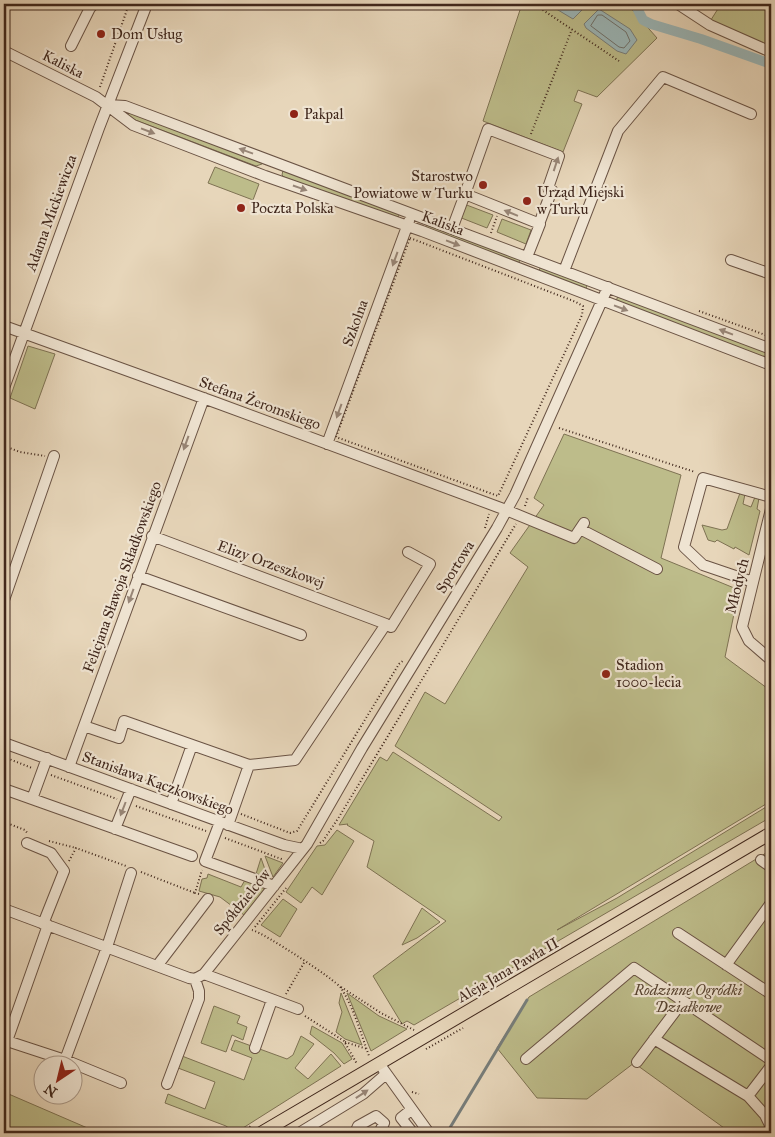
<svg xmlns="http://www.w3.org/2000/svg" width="775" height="1137" viewBox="0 0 775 1137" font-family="'IM FELL Great Primer',serif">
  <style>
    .green { fill: #bdbc8a; stroke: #7e7253 }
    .water { fill: #9bb7b9; stroke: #777d7a }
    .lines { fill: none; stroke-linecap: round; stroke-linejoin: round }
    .shore { stroke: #6e6f6a; stroke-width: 1 }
    .stream { stroke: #777d7a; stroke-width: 3 }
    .canal { stroke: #9bb7b9; stroke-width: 10 }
    .minor-casing { stroke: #6a5344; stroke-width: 12 }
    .major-casing { stroke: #40271c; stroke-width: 14 }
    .path { stroke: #40271c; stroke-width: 2; stroke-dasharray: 1 2.5; stroke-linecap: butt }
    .minor { stroke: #efe4d2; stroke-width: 10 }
    .major { stroke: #e7d6ba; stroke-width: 12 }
    .oneway { fill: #988677 }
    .poi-dot { fill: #8f2418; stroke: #efe4d2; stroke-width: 2 }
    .labels { text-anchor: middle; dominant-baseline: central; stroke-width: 4.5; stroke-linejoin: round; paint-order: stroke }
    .poi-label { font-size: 15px; fill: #40271c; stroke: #efe4d2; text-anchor: start }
    .street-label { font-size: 15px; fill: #40271c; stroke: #efe4d2 }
    .park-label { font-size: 15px; font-style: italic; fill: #594532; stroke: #efe4d2 }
  </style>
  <rect width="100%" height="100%" fill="#e7d6ba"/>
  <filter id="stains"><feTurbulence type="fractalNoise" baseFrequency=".004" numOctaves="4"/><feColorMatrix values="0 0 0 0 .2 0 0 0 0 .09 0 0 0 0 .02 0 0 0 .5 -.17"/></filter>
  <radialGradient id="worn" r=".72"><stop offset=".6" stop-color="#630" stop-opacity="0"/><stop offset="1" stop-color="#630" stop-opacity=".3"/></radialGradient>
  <path class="green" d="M522,4h105l30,34 -60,59 -19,-7 -4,11 8,3 -19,48 -80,-31z
    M721,4h50v44l-62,-25z
    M127,110l136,52 -1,2 -6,2 -126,-48 -5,-3z
    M215,167l44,17 -6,16 -45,-17z
    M283,170l115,43 1,2 -1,2 -5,1 -109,-41 -2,-2z
    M464,204l29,11 -6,13 -28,-11z
    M502,219l29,11 -5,14 -29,-12z
    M427,223l93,35 -1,5 -94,-33z
    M544,266l44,17 -3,8 -46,-20 1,-3z
    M618,296l153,57v8l-155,-60z
    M28,346l27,8 -20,55 -25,-11z
    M564,434l117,41 -20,83 78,32 -14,67 46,34v110l-214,129 60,-32 154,-94v13l-357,208 -7,-4 -5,3 -29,-48 73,-55 -79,-54 7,-26 -27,-16 1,-1 -9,1 41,-68 7,4 6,-9 106,69 3,-4 -107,-71 30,-54 20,12 83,-137 -18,-14 34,-48 -10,-7z
    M740,493l5,1 -2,10 8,3 4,-10 4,1 -2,11 3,2 -11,44 -14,-8 -1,2 -17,-9 -2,2 -7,-2 -6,-15 20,5 5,-1z
    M337,830l17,11 -32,54 -10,-8 -11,16 -15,-11 31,-46 8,-1z
    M771,850v268l-12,15h-28l-97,-70 -47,36 -50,-1 -40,-50 32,-51z
    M265,856l18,7 -10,14z
    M261,858l7,20 -12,-4z
    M208,874l33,13 4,-7 20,8 -21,27 -24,-18 -21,-6 3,-12 5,-1z
    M283,899l14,10 -17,28 -19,-12z
    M422,908l18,14 -23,16 -15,7z
    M341,993l21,52 -17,-6 -9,-7 6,-20 -3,-9z
    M347,993l32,23 28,13 -36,22z
    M214,1006l26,10 -3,7 10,4 -4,13 -11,-5 -6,17 -25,-9z
    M312,1026l30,17 10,16 -8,5 -10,-11 -24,-19z
    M301,1036l13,8 -19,24 13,11 23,-25 10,12 -106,67 -9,-7 -61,-23 3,-9 37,15 10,-27 -37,-14 4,-12 62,24 8,-22 -21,-8 4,-10 52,19 6,-4z
    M4,1092l95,41h-95z"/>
  <path class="water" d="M548,4h40l-15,15z
    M599,9l31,20 7,11 -11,14 -9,-3 -31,-23 -2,-4z"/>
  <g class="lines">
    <path class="shore" d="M598,15h4l24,17 4,9 -6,7 -5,-1 -28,-21z"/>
    <path class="stream" d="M448,1131l79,-131"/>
    <path class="canal" d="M635,4l8,16 8,4 50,15 70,25"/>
    <defs>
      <path id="minor" d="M678,4l32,21 61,27
        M71,46l19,-38 4,-4
        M4,51l92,46 37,28 132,51 157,55 349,134
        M108,105l17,1 646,243
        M465,194l23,-65 71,27 -11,32 4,2 -13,34
        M452,229l13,-35 75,30 -13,33
        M731,260l40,14
        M564,271l54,-140 45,-54 88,37
        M4,326l213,77 289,107 68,28 10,-15
        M4,388l95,-260 48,-124
        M327,444l82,-223
        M771,509l-29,118 7,14 22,19
        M580,529l77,40
        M152,536l234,88 -91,136 -46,5 -21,60
        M138,576l163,59
        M753,582l-50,-17 -19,-18 19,-69 68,19
        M4,600l50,-144
        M386,624l5,3 39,-63 -22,-12
        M84,726l35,12 5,-17 125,44
        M4,743l280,102 19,4
        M69,767l135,-369
        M4,789l188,67
        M32,799l15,-41
        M171,804l21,-59
        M220,822l-15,39 69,25
        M115,829l16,-40
        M27,843l24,10 13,18 -21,53
        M761,860l10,7
        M4,909l185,69 6,1 9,-5 103,-130 55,-96 135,-220 18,-33 93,-208
        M678,933l93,61
        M726,965l45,-62
        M157,966l51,-67
        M204,974l94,35
        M654,1039l94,57 23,-30
        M4,1040l61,20 56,23
        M7,1041l41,-116
        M255,1048l17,-48
        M526,1059l108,-91 137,92
        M65,1060l42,-113 24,-74
        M637,1062l46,-61
        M383,1069l46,64
        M167,1084l32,-85v-8l-4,-12
        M748,1096l17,19 6,12
        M411,1110l-10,8 12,15
        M299,1133l64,-39 23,-20
        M355,1133l3,-7 18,-10 8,7 -5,10"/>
      <path id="major" d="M261,1133l510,-300"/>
    </defs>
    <use href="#minor" class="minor-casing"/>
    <use href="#major" class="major-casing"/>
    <path class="path" d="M534,4l85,57
      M100,87l29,-83
      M531,134l41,-105
      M491,233l6,-17
      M410,238l166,64 7,4 -1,9 -10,22 -74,159 -162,-59z
      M699,311l72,26
      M4,407l3,-9
      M559,428l136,44
      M4,446l16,6 25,4
      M525,506l3,-9
      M485,528l4,-14
      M4,757l28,11
      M85,762l1,-3 82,29
      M51,775l66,24
      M184,794l40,14
      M136,806l70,25
      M241,814l49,19 7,-2 102,-167 5,-4
      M4,822l21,8 3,4
      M225,838l59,22
      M49,841l27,7
      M320,843l3,-2 16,-24 177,-293
      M69,861l7,-13 50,18
      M141,872l54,21
      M199,894l-4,-1 7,-23
      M255,927l31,-39
      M252,930c12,3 84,50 89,58 13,20 20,46 28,68
      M341,987l40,26 33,17
      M286,994l19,-33
      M305,1016l39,25 13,23
      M345,1042l22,7
      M426,1049l37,-21
      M412,1092l7,2
      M241,1133l10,-7"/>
    <use href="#minor" class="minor"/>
    <use href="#major" class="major"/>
  </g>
  <defs><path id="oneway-solid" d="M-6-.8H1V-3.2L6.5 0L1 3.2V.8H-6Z" transform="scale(1.25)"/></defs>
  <g class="oneway">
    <use href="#oneway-solid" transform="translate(148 131) rotate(21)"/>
    <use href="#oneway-solid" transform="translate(246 151) rotate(-160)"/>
    <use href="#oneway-solid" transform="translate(556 164) rotate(-72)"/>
    <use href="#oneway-solid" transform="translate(300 188) rotate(19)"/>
    <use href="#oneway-solid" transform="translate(511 213) rotate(-158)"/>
    <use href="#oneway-solid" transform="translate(453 243) rotate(21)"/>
    <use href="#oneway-solid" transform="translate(395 259) rotate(110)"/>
    <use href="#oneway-solid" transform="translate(621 308) rotate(21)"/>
    <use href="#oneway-solid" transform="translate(726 332) rotate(-159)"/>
    <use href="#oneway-solid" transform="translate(339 411) rotate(110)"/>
    <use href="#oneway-solid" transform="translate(186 443) rotate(110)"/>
    <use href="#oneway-solid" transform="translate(131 596) rotate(110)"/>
    <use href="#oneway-solid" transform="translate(123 809) rotate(111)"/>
    <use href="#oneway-solid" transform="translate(362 1094) rotate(-34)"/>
  </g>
  <g class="poi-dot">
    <circle cx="101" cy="34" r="5"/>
    <circle cx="294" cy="114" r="5"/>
    <circle cx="483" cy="185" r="5"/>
    <circle cx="527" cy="201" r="5"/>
    <circle cx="241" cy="208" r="5"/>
    <circle cx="606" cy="674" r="5"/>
  </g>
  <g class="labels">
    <g class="poi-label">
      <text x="111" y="34">Dom Usług</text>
      <text x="304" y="114">Pakpal</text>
      <text x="473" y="176" text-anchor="end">Starostwo<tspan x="473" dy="17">Powiatowe w Turku</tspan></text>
      <text x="537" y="192">Urząd Miejski<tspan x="537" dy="17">w Turku</tspan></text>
      <text x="251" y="208">Poczta Polska</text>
      <text x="616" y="665">Stadion<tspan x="616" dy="17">1000-lecia</tspan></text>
    </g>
    <g class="street-label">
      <text transform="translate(63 64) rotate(27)">Kaliska</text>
      <text transform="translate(51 213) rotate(-70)">Adama Mickiewicza</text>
      <text transform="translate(443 223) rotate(21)">Kaliska</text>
      <text transform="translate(355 323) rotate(-70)">Szkolna</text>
      <text transform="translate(260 403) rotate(20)">Stefana Żeromskiego</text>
      <text transform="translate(271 564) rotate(20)">Elizy Orzeszkowej</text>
      <text transform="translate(455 567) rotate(-58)">Sportowa</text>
      <text transform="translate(122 577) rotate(-70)">Felicjana Sławoja Składkowskiego</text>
      <text transform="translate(737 586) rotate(-76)">Młodych</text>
      <text transform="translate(158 783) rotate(20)">Stanisława Kączkowskiego</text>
      <text transform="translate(242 902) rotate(-51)">Spółdzielców</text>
      <text transform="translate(508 970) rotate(-30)">Aleja Jana Pawła II</text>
    </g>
    <g class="park-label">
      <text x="688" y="990">Rodzinne Ogródki<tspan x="688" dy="17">Działkowe</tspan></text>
    </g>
  </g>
  <rect width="775" height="1137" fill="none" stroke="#e7d6ba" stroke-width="20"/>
  <rect x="5" y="5" width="765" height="1127" fill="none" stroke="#40271c" stroke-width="2.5"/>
  <rect x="10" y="10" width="755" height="1117" fill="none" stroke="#40271c"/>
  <g transform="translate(58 1080) rotate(215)"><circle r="24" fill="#efe4d2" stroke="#a99889"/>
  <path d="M0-4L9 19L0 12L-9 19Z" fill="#8f2418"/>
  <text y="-8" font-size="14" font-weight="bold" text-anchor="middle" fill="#40271c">N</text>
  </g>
  <rect width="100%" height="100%" filter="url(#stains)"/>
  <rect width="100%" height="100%" fill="url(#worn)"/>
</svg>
